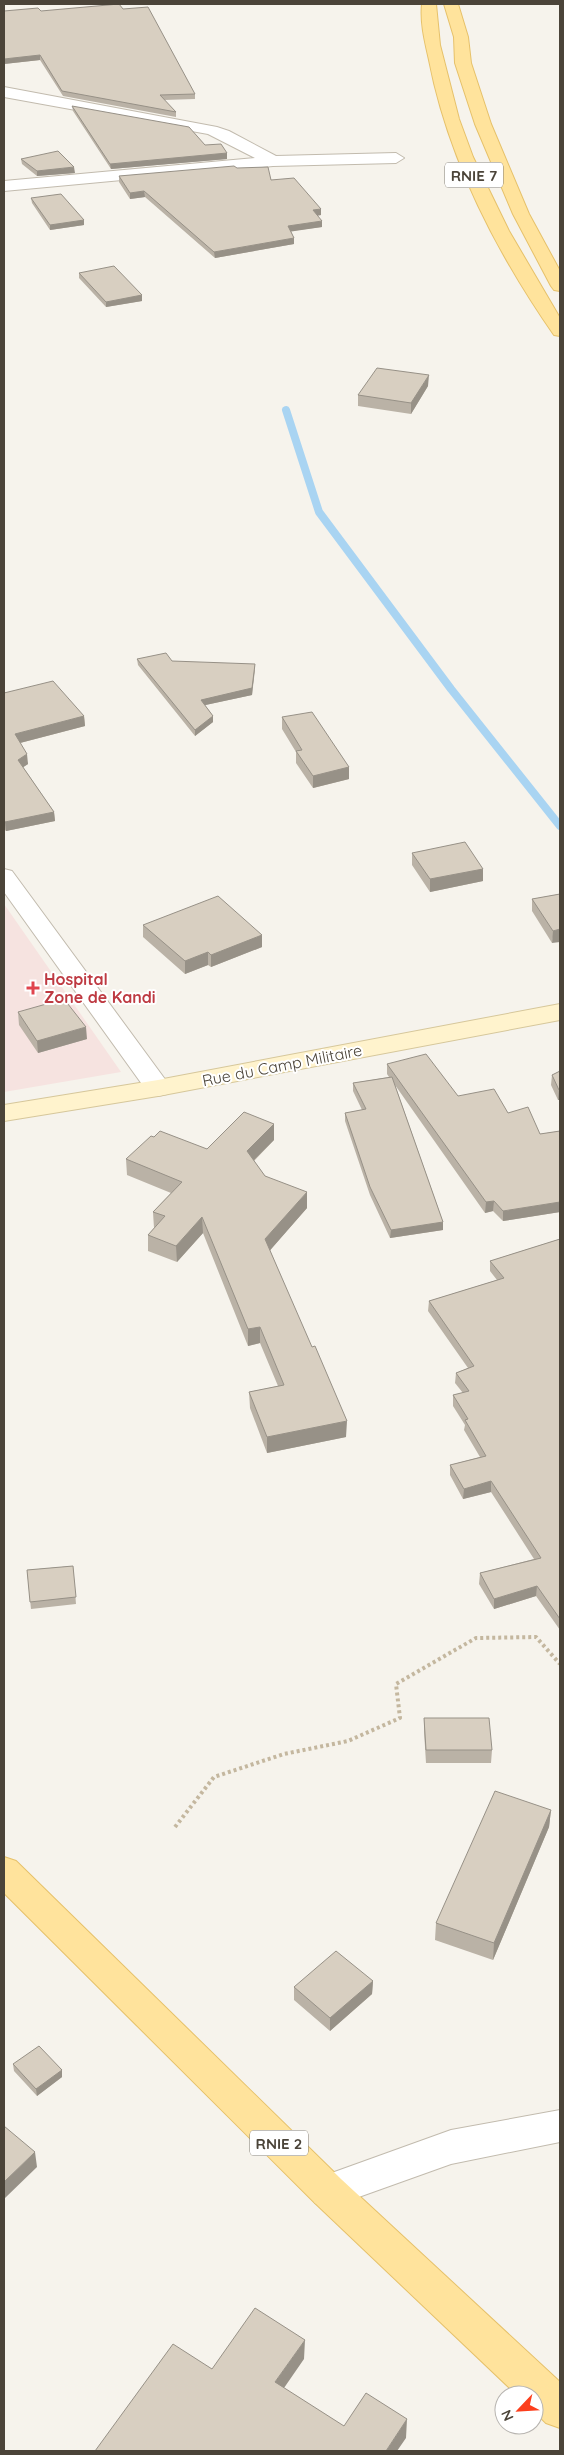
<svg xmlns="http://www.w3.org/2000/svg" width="564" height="2455" viewBox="0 0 564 2455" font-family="Quicksand,sans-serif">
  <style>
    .medical { fill: #f6e3e0 }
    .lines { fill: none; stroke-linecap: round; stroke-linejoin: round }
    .stream { stroke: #a9d4f2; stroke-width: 8 }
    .street-casing { stroke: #c2bbae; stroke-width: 2 }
    .secondary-casing { stroke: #d6c79b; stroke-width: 2 }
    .primary-casing { stroke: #e6c16a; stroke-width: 2 }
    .path { stroke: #c4b79f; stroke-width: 4; stroke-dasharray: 3 3; stroke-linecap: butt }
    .street { fill: #fff; fill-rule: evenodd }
    .secondary { fill: #fff3cd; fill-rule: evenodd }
    .primary { fill: #ffe39c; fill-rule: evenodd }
    .wall { fill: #bab2a6 }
    .shaded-wall { fill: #979187 }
    .building { fill: #d8cfc1; stroke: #979187 }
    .health-dot { fill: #e0444e; stroke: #fff; stroke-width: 2 }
    .labels { text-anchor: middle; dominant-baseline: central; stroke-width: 4; stroke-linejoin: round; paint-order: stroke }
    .shield { fill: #fff; stroke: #817c74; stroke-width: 1 }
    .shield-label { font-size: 15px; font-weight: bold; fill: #4b4439 }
    .health-label { font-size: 16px; font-weight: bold; fill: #be3a42; stroke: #fff; text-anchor: start }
    .street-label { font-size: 16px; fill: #4b4439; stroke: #fff }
  </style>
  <rect width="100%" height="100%" fill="#f6f3ec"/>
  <path class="medical" d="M4,904l117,168 -117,20z"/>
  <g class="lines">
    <path class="stream" d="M286,410l33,102 132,177 109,137"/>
    <defs>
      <path id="street" d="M4,87l213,40 12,4 47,25 120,-3 8,5 -8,5 -123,3 -269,25v-10l251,-23 -47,-24 -204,-37z
        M4,869l8,2 155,211 4,6 -4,6 -9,2 -9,-2 -145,-202z
        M560,2110v32l-109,22 -123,44 -13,-5 -6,-12 6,-12 136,-49z"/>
      <path id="secondary" d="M560,1004v16l-402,76 -154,25v-16l154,-25z"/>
      <path id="primary" d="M422,4h14l4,41 19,74 14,38 36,74 51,87v18l-6,-1c-57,-82 -106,-177 -125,-275 -4,-18 -9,-37 -7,-56z
        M444,4h14l10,33 3,26 20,61 38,90 31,57v20l-6,-1 -3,-4 -38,-72 -38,-90 -20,-61 -1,-26z
        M4,1857l12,4 325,318 219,203v46l-14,-5 -12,-12v-16h-17l-202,-192 -311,-310z"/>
    </defs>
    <use href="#street" class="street-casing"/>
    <use href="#secondary" class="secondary-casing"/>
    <use href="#primary" class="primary-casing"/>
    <path class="path" d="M175,1827l39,-50 70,-23 64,-13 52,-23 -4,-34 80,-46 60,-1 24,27"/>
    <use href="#street" class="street"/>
    <use href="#secondary" class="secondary"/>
    <use href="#primary" class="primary"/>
  </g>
  <path class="wall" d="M123,9l72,85v5l-31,1 12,12v5l-113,-21 -23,-36 -36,4 37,-53z
    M72,106l133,39 22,8v6l-116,10 -38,-58z
    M21,159l54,14 -38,3 -15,-12z
    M237,168l34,12 50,29v6l-4,1 5,11 -31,4 3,7v6l-79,14 -70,-61 -15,2 -11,-17v-6z
    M31,198l53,22v5l-34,5 -18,-27z
    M79,273l63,22v6l-36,6 -27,-29z
    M428,386l-17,28 -53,-8v-11z
    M137,659l35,2 83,9 -3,25 -47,10 8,11v6l-18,14 -57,-71z
    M4,693l80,23 1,10 -65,17 8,21 -5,3 31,45 1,9 -49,10 -2,-2z
    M282,717l67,50v12l-36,9 -17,-25v-11l-14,-23z
    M412,853l71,16v12l-53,11 -18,-27z
    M560,894l-8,49 -20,-32v-12z
    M143,925l119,10v12l-51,20 -3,-2 -23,9 -42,-37z
    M18,1012l69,27 -49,14 -19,-28z
    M387,1064l71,32 50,17 32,21 20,-3v81l-57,9 -10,-10 -8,2 -90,-128 48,137v8l-53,8 -20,-43 -25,-74v-8l17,-3 -9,-19v-8l36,-6 -2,-3z
    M560,1071v29h-2l-7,-15 1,-10z
    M154,1137l53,12 67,-9 -20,21 11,15 42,32 -37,42 76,187 -79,16 -17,-45 -1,-16 29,-6 -18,-43 -12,3 -45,-113 -26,29 -29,-11v-16l6,-7 -1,-16 18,-19 -44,-18 -1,-16z
    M560,1239v391l-24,-34 -42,13 -15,-25 1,-11 54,-14 -43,-67 -28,7 -13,-24v-10l30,-8 -16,-27 1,-5 -12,-19v-11l10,-2 -8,-10 1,-10 12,-5 -40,-57 1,-10 68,-21 -7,-9v-10z
    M73,1566l3,38 -45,5 -4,-39z
    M424,1718l68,32 -1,13h-65l-2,-32z
    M551,1810l-2,17 -56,133 -58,-20 1,-17z
    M373,1981l-1,13 -42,37 -36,-31v-13z
    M13,2064l49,6v7l-25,19 -23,-25z"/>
  <path class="shaded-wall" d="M40,55v5l-36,4v-5z
    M227,153v6l-116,10 -1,-5z
    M74,167l1,6 -38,3v-5z
    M144,191l1,6 -15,2v-6z
    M321,209v6l-8,1v-6z
    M84,220v5l-34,5v-5z
    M322,221v6l-34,5v-6z
    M294,238v6l-79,14 -1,-6z
    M142,295v6l-36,6v-5z
    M429,375l-1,11 -17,28v-11z
    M255,664l-3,31 -51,11v-6z
    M84,716l1,10 -69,18 -1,-10z
    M213,716v6l-18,14v-6z
    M27,754l1,10 -9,6 -1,-10z
    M349,767v12l-36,9v-12z
    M54,812l1,9 -49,10 -1,-9z
    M483,869v12l-53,11v-13z
    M560,929v13l-8,1 1,-12z
    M262,935v12l-51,20v-12z
    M208,952v13l-23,9v-13z
    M86,1027l1,12 -49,14 -1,-12z
    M559,1090h1v10h-2z
    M274,1124v16l-27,27v-16z
    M307,1192v16l-41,47 -1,-16z
    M494,1201l-1,10 -8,2 1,-11z
    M560,1202v10l-57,9v-10z
    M202,1217l1,16 -26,29 -1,-16z
    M443,1222v8l-53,8 1,-8z
    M260,1327v16l-12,3v-17z
    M347,1421l-1,16 -79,16v-16z
    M491,1481v11l-28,7 1,-10z
    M537,1586l-1,10 -42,13v-10z
    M551,1810l-2,17 -56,133 1,-17z
    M373,1981l-1,13 -42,37v-13z
    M62,2070v7l-25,19 -1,-7z
    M35,2152l2,15 -33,32v-17z
    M305,2340l-1,19 -29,42v-19z
    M407,2419l-1,19 -9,13h-11z"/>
  <path class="building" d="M119,4l4,5 25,-2 47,87 -35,1 16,17 -114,-21 -22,-36 -36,4v-48l34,-3 3,3z
    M72,106l117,21 16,18 16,-1 6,9 -117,11z
    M58,151l16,16 -37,4 -16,-12z
    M234,166l3,2 31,-1 3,13 23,-2 27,31 -8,1 9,11 -34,5 6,12 -80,14 -70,-61 -14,2 -11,-17z
    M61,194l23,26 -34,5 -19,-27z
    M114,266l28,29 -36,7 -27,-29z
    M377,368l52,7 -18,28 -53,-8z
    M166,653l6,8 83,3 -3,24 -51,12 12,16 -18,14 -58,-71z
    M53,681l31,35 -69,18 12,20 -9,6 36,52 -49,10 -1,-2v-127z
    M312,712l37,55 -36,9 -17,-25 6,-1 -20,-33z
    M465,842l18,27 -53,10 -18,-26z
    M560,894v35l-7,2 -21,-32z
    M218,896l44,39 -51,20 -3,-3 -23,9 -42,-36z
    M64,999l22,28 -49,14 -19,-29z
    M426,1054l32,42 36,-7 14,24 20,-6 12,27 20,-3v71l-57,9 -9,-10 -8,1 -99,-138z
    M560,1071v19h-1l-7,-15z
    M392,1077l51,145 -52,8 -21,-43 -25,-74 21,-4 -13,-26z
    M244,1112l30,12 -27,27 18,25 42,16 -42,47 47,108 3,-1 32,75 -80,16 -18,-45 35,-7 -24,-58 -12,2 -46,-112 -26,29 -28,-11 17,-19 -12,-4 29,-30 -56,-23 25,-23 3,1 6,-6 47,18z
    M560,1239v380l-23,-33 -43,13 -14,-26 61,-15 -50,-77 -27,8 -14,-24 36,-9 -21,-36 3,-1 -15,-24 16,-4 -13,-18 18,-7 -45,-65 75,-23 -14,-17z
    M73,1566l3,31 -46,5 -3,-32z
    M424,1718h65l3,32h-66z
    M495,1791l56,19 -57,133 -58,-20z
    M336,1951l37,30 -43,37 -36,-31z
    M39,2046l23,24 -26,19 -23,-25z
    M4,2126l31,26 -31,30z
    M255,2308l50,32 -30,42 69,44 22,-33 41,26 -21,32h-291l78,-107 39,25z"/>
  <path class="health-dot" d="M30.5 980.5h5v5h5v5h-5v5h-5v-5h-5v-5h5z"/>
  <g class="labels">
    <g class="shield">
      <rect x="445" y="162.5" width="58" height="25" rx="4"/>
      <rect x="250" y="2130.5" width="58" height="25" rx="4"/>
    </g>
    <g class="shield-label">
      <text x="474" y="175">RNIE 7</text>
      <text x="279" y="2143">RNIE 2</text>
    </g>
    <g class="health-label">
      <text x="44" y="979">Hospital<tspan x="44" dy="18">Zone de Kandi</tspan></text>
    </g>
    <g class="street-label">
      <text transform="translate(282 1065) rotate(-11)">Rue du Camp Militaire</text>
    </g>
  </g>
  <rect width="564" height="2455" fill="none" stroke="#4b4439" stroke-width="10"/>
  <g transform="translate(519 2410) rotate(245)"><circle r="24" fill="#ffffff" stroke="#b7b4b0"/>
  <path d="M0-4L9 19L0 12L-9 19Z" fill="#fc3f1d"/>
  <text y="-8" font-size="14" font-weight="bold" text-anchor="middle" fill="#4b4439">N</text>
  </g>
</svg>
